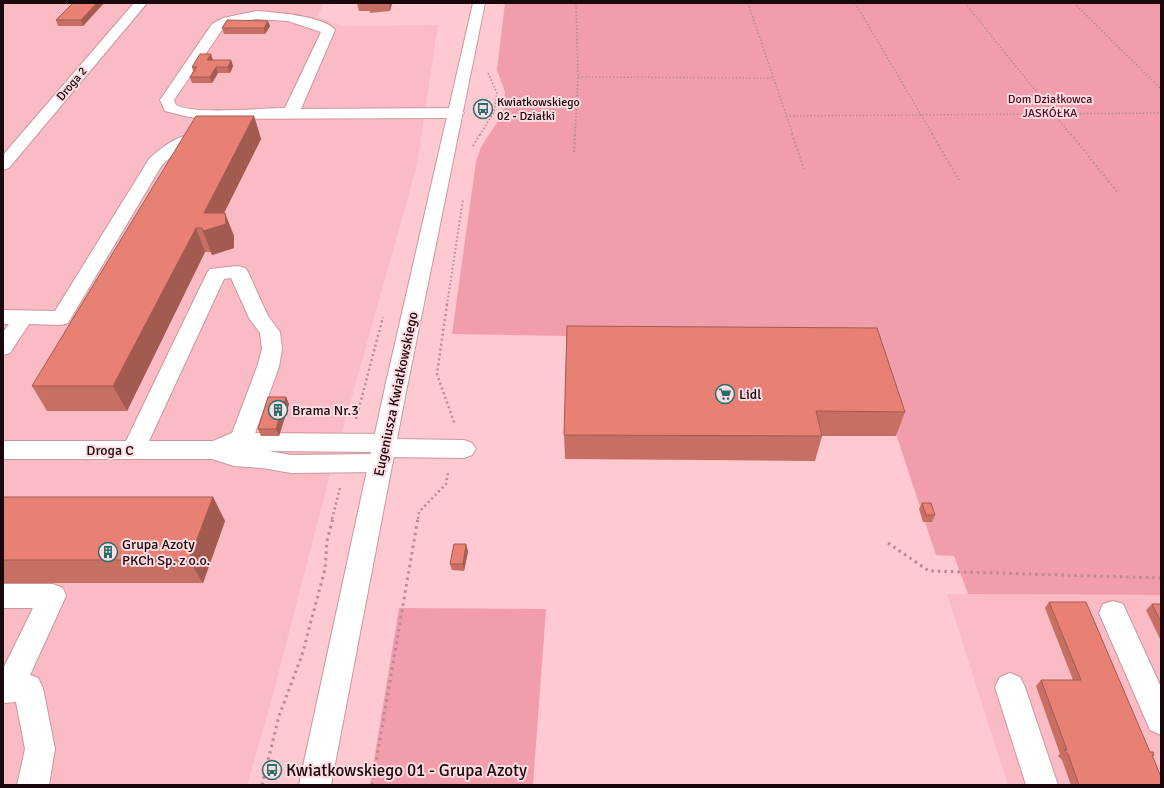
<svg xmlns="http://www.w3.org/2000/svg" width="1164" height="788" viewBox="0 0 1164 788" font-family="Signika,sans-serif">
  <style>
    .built { fill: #fabbc5 }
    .green { fill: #f19dab }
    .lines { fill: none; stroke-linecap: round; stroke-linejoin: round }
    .minor-casing { stroke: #ca979f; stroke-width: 2 }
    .major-casing { stroke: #ca979f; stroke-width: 2 }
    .path-far3 { stroke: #b68c92; stroke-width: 1.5; stroke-dasharray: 1.5 2; stroke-linecap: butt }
    .path-far2 { stroke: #b68c92; stroke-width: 2; stroke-dasharray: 1.5 2.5; stroke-linecap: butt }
    .path-far1 { stroke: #b68c92; stroke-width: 2.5; stroke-dasharray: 2 3; stroke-linecap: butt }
    .path { stroke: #b68c92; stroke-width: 3; stroke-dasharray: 2.5 4; stroke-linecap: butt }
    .minor { fill: #fff; fill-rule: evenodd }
    .major { fill: #fff; fill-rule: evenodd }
    .wall { fill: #c86f64 }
    .shaded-wall { fill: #a25a51 }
    .building { fill: #e88174; stroke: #a25a51 }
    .labels { text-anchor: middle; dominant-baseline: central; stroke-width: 4; stroke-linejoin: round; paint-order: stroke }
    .far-street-label { font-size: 12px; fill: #19080b; stroke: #fedce1 }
    .far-park-label { font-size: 12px; fill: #4d0d20; stroke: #fedce1 }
    .far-poi-label { font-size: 12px; fill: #19080b; stroke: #fedce1; text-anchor: start }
    .street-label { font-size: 14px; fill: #19080b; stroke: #fedce1 }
    .poi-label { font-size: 14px; fill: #19080b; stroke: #fedce1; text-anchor: start }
    .near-poi-label { font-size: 17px; fill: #19080b; stroke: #fedce1; text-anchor: start }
  </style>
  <rect width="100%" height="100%" fill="#ffc9d1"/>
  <path class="built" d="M3,3h321l-7,14 25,9 96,-1 -21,140 -88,313 -58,224 -24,83h-244z
    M947,594l214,1v190h-153z"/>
  <path class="green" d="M505,3h656v592l-193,-1 -14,-38 -18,-1 -67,-203 -301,-16 -116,-2 24,-172 5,-15 22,-34 2,-21 -8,-22z
    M399,608l147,1 -13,176h-163z"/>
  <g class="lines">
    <defs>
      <path id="minor" d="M134,3h13l-138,165 -6,2v-15z
        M256,11c16,1 69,5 79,19l-34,79 155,-1 5,2 3,3 -3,3 -5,2 -245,1 -22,-2 -24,-6 -5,-11 52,-76 11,-6zM256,19l32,2 33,11 -36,76c-23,0 -91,7 -109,-3l-2,-5 48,-70 10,-7z
        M204,131l6,2 2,3 -2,3 -22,5 -11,7 -15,14 -94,158 -7,2 -32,-1 -19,29 -7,2v-23l6,-8h-6v-14l52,1 94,-152c17,-16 32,-25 55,-28z
        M238,266l7,2 3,4 20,44 12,16 2,17 -3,18 -24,66 130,1 8,3 2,2 69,1 8,3 4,6 -4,6 -8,3 -74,-1 3,6 -4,6 -8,3 -90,1 -29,-5 -28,-2 -22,-7h-209v-18h123l81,-168 3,-4zM231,278l18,40 11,15 2,16 -5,18 -25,66 -19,8h-64l75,-162zM269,451l105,1 2,2 -85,1z
        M3,584h50l10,4 3,8 -36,79 8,3 5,10 12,61 -6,36h-32l8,-36 -9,-47 -13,1v-34l30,-61h-30z
        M1113,601l10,3 38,83v48l-11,-5 -51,-117 4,-9z
        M1010,673l10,4 5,10 33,98h-32l-31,-98 5,-10z"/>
      <path id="major" d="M473,3h12l-78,384 -76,398h-32l86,-398z"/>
    </defs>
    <use href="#minor" class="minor-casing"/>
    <use href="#major" class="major-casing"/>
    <path class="path-far3" d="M748,3l45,132
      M855,3l78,132
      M965,3l106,132
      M1074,3l87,86
      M578,77l195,1
      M786,116l375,-3
      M480,135l14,-23 3,-19 -9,-20
      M575,135l3,-58 -2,-74"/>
    <path class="path-far2" d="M792,134l12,35
      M932,134l27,46
      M1071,134l47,59
      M473,146l7,-12
      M574,152l1,-18
      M447,305l16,-106"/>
    <path class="path-far1" d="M447,304l-10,70 18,51
      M356,419l27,-102
      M332,519l8,-31
      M418,519l1,-7 27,-28 2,-11"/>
    <path class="path" d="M888,543l41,28 232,7
      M262,785l17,-69 23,-61 23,-86 2,-28 6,-23
      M372,785l46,-267"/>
    <use href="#minor" class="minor"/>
    <use href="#major" class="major"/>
  </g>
  <path class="wall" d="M73,3h31l-21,23h-25l-2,-6z
    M357,3h35l-2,8 -20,2v-2h-11z
    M270,26l-5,8h-41l-2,-6z
    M213,60h18l2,6 -3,7h-12l-6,10h-20l-2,-6 3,-6 -1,-4z
    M254,116l7,23 -37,74 10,23v12l-22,7 -1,-3h-6l-78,159h-80l-15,-25z
    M567,326l338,86 -9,24h-74l-7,25 -250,-2 -1,-24z
    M286,397l3,7 -10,32h-18l-3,-7z
    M3,497h210l12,24 -22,62h-200z
    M922,503l13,12 -3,7h-9l-4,-13z
    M468,551l-4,20 -12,-1 -2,-6z
    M1049,602l101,150 4,3 -2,2 9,28h-90l-9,-25 -4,-4 2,-2 -24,-68 5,-6h32l-28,-72z
    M1152,604h9v37l-15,-31z"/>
  <path class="shaded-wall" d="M97,3h7l-21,23 -2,-6z
    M389,3h3l-2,8z
    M268,21l2,5 -5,8 -1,-6z
    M211,54l2,6h-6z
    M231,60l2,6 -3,7 -2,-6z
    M216,67l2,6 -6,10 -2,-6z
    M254,116l7,23 -44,88 8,-14 9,23v12l-22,7 -9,-24 1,-18z
    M196,228l9,24 -78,159 -14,-25z
    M286,397l3,7 -10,32 -3,-7z
    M213,497l12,24 -22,62 -14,-23z
    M466,544l2,7 -4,20 -1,-7z"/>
  <path class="building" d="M73,3h24l-16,17h-25z
    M227,20l41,1 -4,7h-42z
    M200,54h11l-4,6h24l-3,7h-12l-6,10h-20l7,-10h-5z
    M196,116h58l-50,97h21l1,11 -23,7 -1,-3h-6l-83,158h-81z
    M567,326l310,2 28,84 -89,-1 6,25 -258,-1z
    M268,397h18l-10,32h-18z
    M3,497h210l-24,63h-186z
    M922,503h9l4,12h-9z
    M454,544h12l-3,20h-13z
    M1049,602h37l64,150h3l1,3h-2l9,22v8h-82l-11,-31 -4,-4h3l-26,-70h40z
    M1152,604h9v18z"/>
  <defs>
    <symbol id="bus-ring" viewBox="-11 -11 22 22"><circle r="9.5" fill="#fedce1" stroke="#266f6a" stroke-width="1.5"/><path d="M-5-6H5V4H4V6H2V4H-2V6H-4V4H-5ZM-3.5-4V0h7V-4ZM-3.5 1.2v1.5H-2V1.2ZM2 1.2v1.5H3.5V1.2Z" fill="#266f6a"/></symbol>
    <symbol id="supermarket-ring" viewBox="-11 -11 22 22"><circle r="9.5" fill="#fedce1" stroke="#266f6a" stroke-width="1.5"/><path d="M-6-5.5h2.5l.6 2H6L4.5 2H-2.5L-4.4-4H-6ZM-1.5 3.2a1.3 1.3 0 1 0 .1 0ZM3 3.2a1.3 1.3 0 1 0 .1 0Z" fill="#266f6a"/></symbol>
    <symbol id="building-ring" viewBox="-11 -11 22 22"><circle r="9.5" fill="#fedce1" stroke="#266f6a" stroke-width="1.5"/><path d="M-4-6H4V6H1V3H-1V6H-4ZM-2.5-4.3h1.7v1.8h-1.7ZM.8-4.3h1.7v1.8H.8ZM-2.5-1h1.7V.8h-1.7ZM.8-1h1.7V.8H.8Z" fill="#266f6a"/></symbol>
  </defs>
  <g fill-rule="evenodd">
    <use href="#bus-ring" x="472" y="98" width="22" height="22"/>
    <use href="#supermarket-ring" x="714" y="383" width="22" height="22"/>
    <use href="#building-ring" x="267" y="399" width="22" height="22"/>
    <use href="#building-ring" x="97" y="541" width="22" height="22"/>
    <use href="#bus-ring" x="261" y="759" width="22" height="22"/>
  </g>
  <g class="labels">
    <g class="far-street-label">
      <text transform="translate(72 84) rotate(-50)">Droga 2</text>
    </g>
    <g class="far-park-label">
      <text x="1050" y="99">Dom Działkowca<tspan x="1050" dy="14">JASKÓŁKA</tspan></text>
    </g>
    <g class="far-poi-label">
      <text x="497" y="102">Kwiatkowskiego<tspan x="497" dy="14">02 - Działki</tspan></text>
    </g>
    <g class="street-label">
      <text transform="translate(396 394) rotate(-78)">Eugeniusza Kwiatkowskiego</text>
      <text x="110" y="450">Droga C</text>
    </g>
    <g class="poi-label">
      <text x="739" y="394">Lidl</text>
      <text x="292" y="410">Brama Nr.3</text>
      <text x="122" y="544">Grupa Azoty<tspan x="122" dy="16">PKCh Sp. z o.o.</tspan></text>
    </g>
    <g class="near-poi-label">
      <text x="286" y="770">Kwiatkowskiego 01 - Grupa Azoty</text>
    </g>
  </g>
  <rect width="1164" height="788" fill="none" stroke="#19080b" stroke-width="8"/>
</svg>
